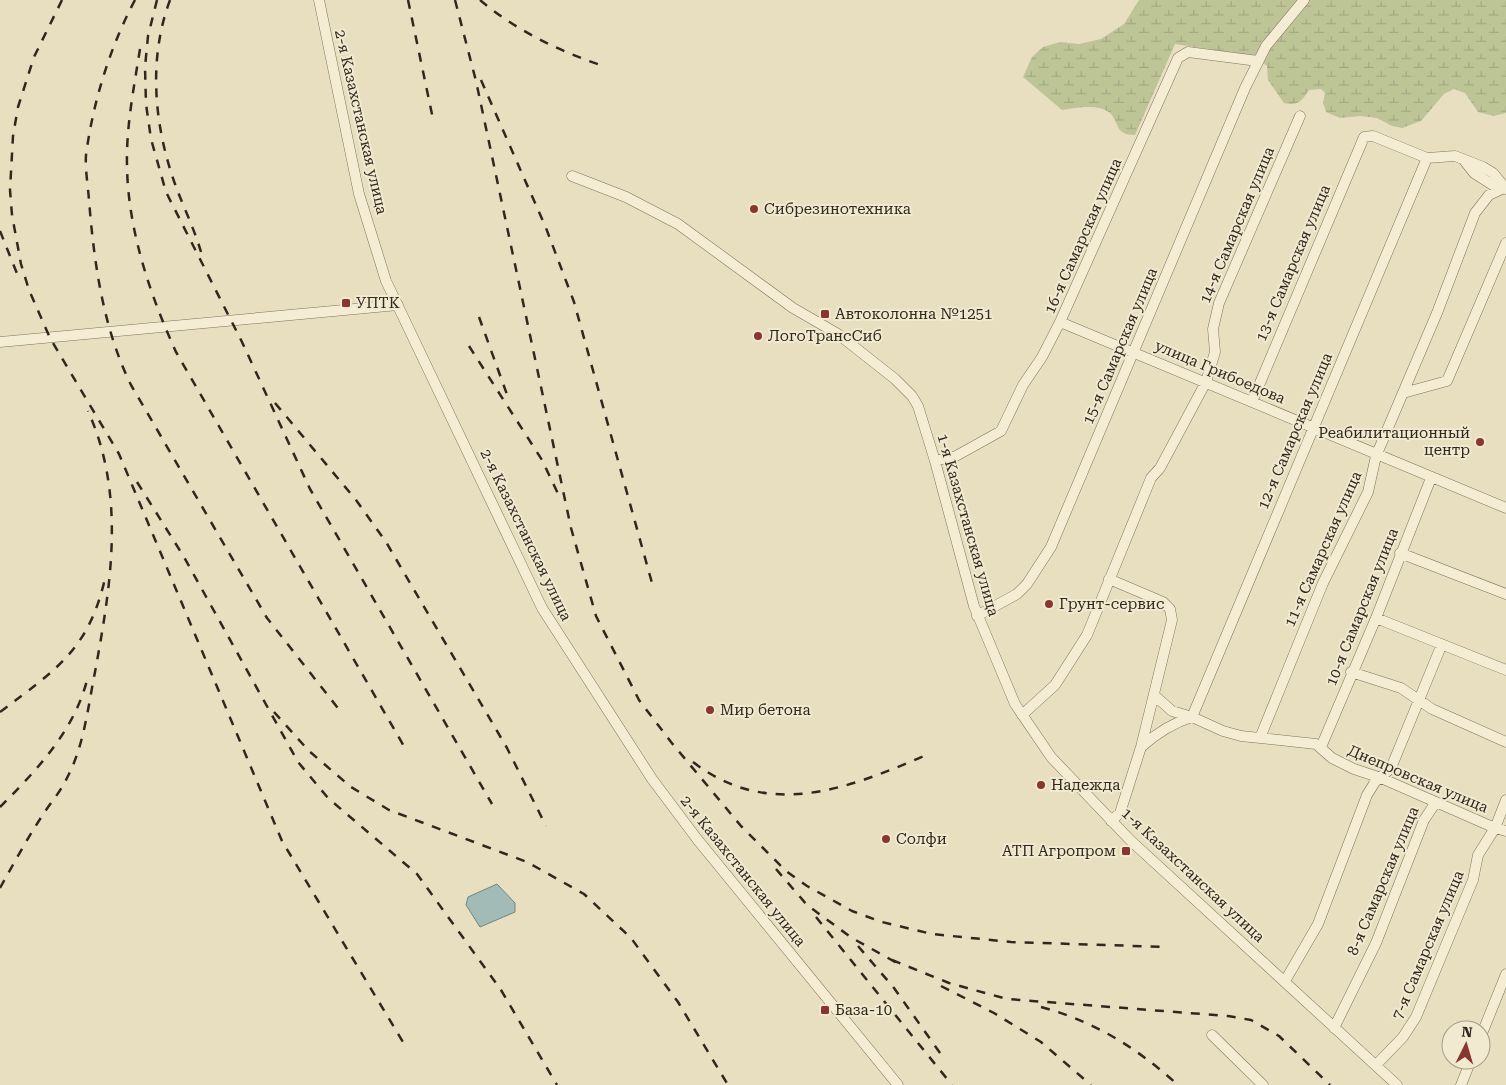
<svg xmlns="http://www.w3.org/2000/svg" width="1506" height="1085" viewBox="0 0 1506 1085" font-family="'Roboto Serif',serif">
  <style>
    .wetland { fill: url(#wetland-marsh) }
    .water { fill: #a3bbb6; stroke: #6c8883 }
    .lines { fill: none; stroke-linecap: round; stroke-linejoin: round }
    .minor-casing { stroke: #80715b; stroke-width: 11 }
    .minor { stroke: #f4ecd3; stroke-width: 10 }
    .rail { stroke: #31281d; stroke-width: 2.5; stroke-dasharray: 9 9; stroke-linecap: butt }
    .poi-dot { fill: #883631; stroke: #f1e9d0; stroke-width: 2 }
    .labels { text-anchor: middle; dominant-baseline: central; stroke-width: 4; stroke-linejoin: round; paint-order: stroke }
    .street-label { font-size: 15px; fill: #31281d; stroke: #f1e9d0 }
    .poi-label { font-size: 15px; fill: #31281d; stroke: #f1e9d0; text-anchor: start }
  </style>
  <defs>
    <pattern id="wetland-marsh" width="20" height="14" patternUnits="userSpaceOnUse" patternTransform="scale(1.25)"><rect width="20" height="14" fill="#bdc597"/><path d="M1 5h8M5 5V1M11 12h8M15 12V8" fill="none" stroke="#a3a982"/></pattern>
  </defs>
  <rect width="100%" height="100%" fill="#e8dfc1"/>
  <path class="wetland" d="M1139,0h367v113l-13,3 -15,-4 -13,-19 -11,-4 -10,5 -23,27 -19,7 -10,-2 -15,-8 -16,-2 -21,2 -14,-6 -3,-9 2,-10 -4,-4 -12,1c-8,12 -11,16 -25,13l-16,-23 -1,-14 -12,-10 -80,-12 -40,91c-20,0 -15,-11 -25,-22 -12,-10 -34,-5 -48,-3l-39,-33 9,-20 11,-10 17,-5 19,2 22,-5 23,-15z"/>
  <path class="water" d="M497,884l18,19v9l-35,15 -14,-22 2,-8z"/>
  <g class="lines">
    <defs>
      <path id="minor" d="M319,0l40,194 27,87 156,327 110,171 45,60 201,246
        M1463,159l11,14 25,16
        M572,176l54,21 52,27 115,84 45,26 57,45 17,17 6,10 17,55 39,145 41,98 36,53 79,83 267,245
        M1060,322l446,186
        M0,342l398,-37
        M1403,393l44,-12 59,-138
        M1252,402l112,-265 9,-1 54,22 28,-2 28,11 10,6 13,16
        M935,461l21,-5 45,-25 22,-46 19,-28 18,-35 118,-264 10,-6 70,9
        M1400,553l106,41
        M1109,579l54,23 7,7 2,11 -31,127 -21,66 -9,8
        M977,616l40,-22 10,-10 24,-37 194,-459 21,-42 38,-46
        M1376,618l130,52
        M1351,672l50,16 31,21 74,33
        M1154,695l18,16 20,6 31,14 18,5 75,8 16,14 22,11 27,9 114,50 11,3
        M1022,715l33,-30 32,-50 64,-157 9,-10 46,-86 9,-30 -2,-23 6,-26 81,-187
        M1260,738l63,-155 45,-91 8,-36 61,-143 38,-100 14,-18 15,-7
        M1141,747c16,-14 31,-24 51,-30l235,-559
        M1321,747l55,-129 55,-140
        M1285,981l33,-57 49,-129 8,-13 16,-14 51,-124
        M1334,1028l42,-85 48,-123 12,-18
        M1212,1035l51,50
        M1481,1036l25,-62
        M1376,1065l27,-28 13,-20 57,-137 5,-25 17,-27 11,-28
        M1461,1085l10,-25"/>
    </defs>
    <use href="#minor" class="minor-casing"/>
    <use href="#minor" class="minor"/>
    <path class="rail" d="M62,0l-28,57 -16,50 -5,29 -3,54 2,25 9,49 8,26 21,48 69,116 163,387 124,206
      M135,0c-25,47 -42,102 -49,155 -1,14 2,31 3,45 5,63 14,128 42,185l136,233 74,94
      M157,0l-9,36 -3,31 1,37 5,35 15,53 76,150 68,147 182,315
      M170,0c-22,59 -16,125 5,184 8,22 19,44 26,68
      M408,0l25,119
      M455,0l21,81 95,447 25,88 43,84 32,42 70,84 45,45 21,15 45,25 30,11 50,12 79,8 156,5
      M480,0c37,31 77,50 123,66
      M140,49c-6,38 -14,78 -13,117 1,64 23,129 49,186l229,396
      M481,80l65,148 28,74 78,281
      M0,231l18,45
      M479,317l30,83
      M469,346l73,114 19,40
      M275,403l81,97 30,42 121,206 39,78
      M137,482l47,75 114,205 30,36 89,76 84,116 56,95
      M0,712c57,-43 90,-63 106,-138
      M274,712l35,39 42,36 38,23 138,52 57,32 47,44 47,64 50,83
      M693,762c75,58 154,27 231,-6
      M0,807c37,-37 76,-78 88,-131
      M776,869l31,36 45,33 45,25
      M0,888c14,-25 28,-51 44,-75 8,-12 17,-22 23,-35 17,-32 21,-71 28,-106 16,-87 31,-177 -7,-261
      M816,917l136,168
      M858,946l36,42 51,72
      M892,960l57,23 58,16 221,17 23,4 28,16 51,49
      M941,986l53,27 47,29 50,43
      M1041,1007c53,14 96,41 137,78"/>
  </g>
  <g class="poi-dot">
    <circle cx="754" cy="209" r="5"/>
    <rect x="341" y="298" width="10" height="10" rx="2.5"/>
    <rect x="820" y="309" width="10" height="10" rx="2.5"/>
    <circle cx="758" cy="336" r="5"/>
    <circle cx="1480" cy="442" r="5"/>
    <circle cx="1049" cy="604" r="5"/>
    <circle cx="710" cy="710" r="5"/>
    <circle cx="1041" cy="785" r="5"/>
    <circle cx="886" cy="839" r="5"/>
    <rect x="1121" y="846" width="10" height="10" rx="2.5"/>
    <rect x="820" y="1005" width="10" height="10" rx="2.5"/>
  </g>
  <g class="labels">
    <g class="street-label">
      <text transform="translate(361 122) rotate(77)">2-я Казахстанская улица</text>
      <text transform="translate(1237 225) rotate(-67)">14-я Самарская улица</text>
      <text transform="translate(1083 236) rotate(-66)">16-я Самарская улица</text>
      <text transform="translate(1293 263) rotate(-67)">13-я Самарская улица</text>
      <text transform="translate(1120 346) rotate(-67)">15-я Самарская улица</text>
      <text transform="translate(1220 372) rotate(23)">улица Грибоедова</text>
      <text transform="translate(1295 431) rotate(-67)">12-я Самарская улица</text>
      <text transform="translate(968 525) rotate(74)">1-я Казахстанская улица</text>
      <text transform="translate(526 535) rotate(64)">2-я Казахстанская улица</text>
      <text transform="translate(1323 549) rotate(-66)">11-я Самарская улица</text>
      <text transform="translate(1362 607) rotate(-68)">10-я Самарская улица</text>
      <text transform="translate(1418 779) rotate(23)">Днепровская улица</text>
      <text transform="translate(743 871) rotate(51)">2-я Казахстанская улица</text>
      <text transform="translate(1193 875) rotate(43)">1-я Казахстанская улица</text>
      <text transform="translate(1383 881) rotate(-67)">8-я Самарская улица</text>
      <text transform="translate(1428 945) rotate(-67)">7-я Самарская улица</text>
    </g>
    <g class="poi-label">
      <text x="764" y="209">Сибрезинотехника</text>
      <text x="356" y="303">УПТК</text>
      <text x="835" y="314">Автоколонна №1251</text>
      <text x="768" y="336">ЛогоТрансСиб</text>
      <text x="1470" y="433" text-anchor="end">Реабилитационный<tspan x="1470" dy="17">центр</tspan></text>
      <text x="1059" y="604">Грунт-сервис</text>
      <text x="720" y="710">Мир бетона</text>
      <text x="1051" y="785">Надежда</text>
      <text x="896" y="839">Солфи</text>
      <text x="1116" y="851" text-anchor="end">АТП Агропром</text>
      <text x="835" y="1010">База-10</text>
    </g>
  </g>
  <g transform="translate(1466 1045) rotate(5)"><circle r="24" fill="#f1e9d0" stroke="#a49c88"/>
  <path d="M0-4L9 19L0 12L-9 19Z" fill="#883631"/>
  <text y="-8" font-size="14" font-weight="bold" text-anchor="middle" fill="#31281d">N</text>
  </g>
</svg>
